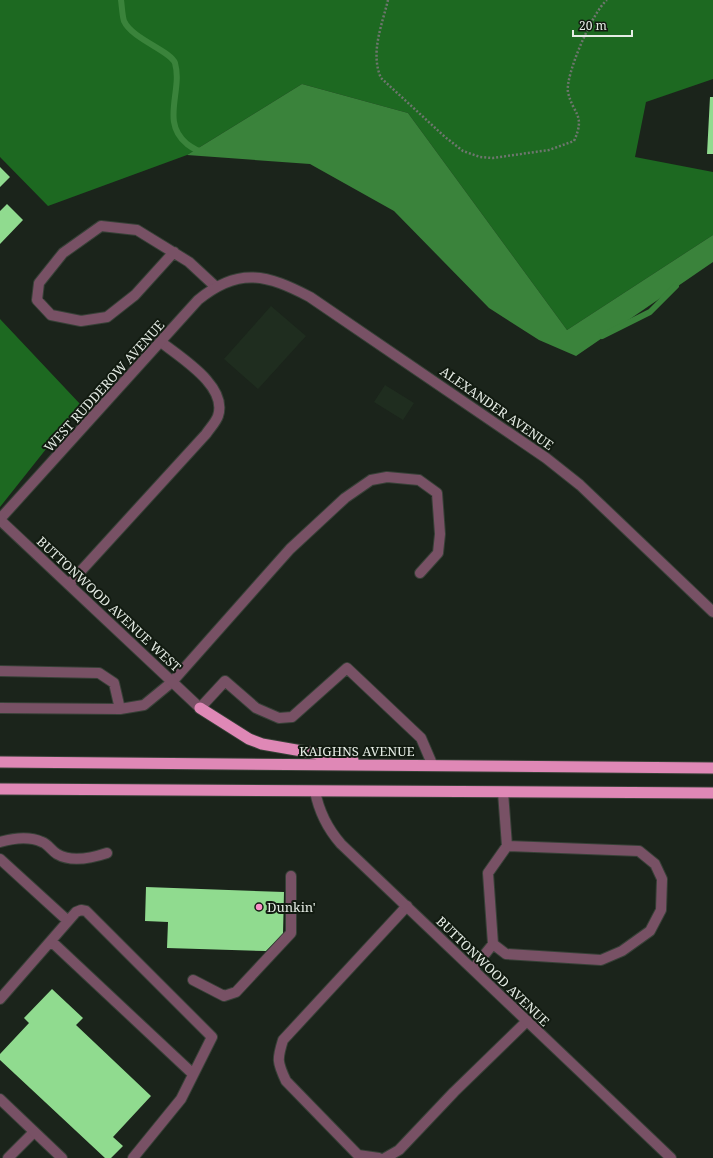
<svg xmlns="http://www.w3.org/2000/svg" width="713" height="1158" viewBox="0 0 713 1158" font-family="'Noto Serif',serif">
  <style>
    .built { fill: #1f2d1f }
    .forest { fill: #1d6921 }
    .water { fill: #3a833b }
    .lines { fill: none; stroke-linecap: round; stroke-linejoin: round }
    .stream { stroke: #3a833b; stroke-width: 6 }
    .building { fill: #90db8f }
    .service-casing { stroke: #374037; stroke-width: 12 }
    .minor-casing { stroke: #374037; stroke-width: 12 }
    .tertiary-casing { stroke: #374037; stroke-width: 12 }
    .trunk-casing { stroke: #374037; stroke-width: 13 }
    .path { stroke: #6e766e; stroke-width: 2.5; stroke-dasharray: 2 2; stroke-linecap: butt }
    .service { stroke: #785165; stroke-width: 10 }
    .minor { stroke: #785165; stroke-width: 10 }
    .tertiary { stroke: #785165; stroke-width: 10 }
    .trunk { stroke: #df88b6; stroke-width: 11 }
    .poi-dot { fill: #fa8fc8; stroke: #121b11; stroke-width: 1.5 }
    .labels { text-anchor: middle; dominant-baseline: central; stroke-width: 4; stroke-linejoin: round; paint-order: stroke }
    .street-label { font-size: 13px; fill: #e5ece5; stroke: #121b11 }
    .poi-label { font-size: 13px; fill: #e5ece5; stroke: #121b11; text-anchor: start }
  </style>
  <rect width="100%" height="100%" fill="#1b241b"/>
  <path class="built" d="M271,306l35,30 -48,53 -34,-30z
    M385,385l29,18 -11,17 -29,-18z"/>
  <path class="forest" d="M0,0h713v79l-67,23 -11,55 78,15v63l-146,95 -159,-217 -106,-29 -115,71 -139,51 -48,-49z
    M0,319l81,86 -81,102z"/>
  <path class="water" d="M302,84l106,29 159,217 146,-95v27l-137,94 -37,-16 -50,-32 -95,-97 -84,-47 -123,-9z"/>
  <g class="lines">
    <path class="stream" d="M121,0c1,6 1,15 3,21 8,18 47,30 51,42 8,28 -15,59 12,81 4,3 10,7 16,8
      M602,336l48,-24 26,-26"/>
  </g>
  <path class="building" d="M710,97h3v57h-6z
    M0,167l10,10 -10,10z
    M7,204l16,16 -23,24v-33z
    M146,887l138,5 -1,42 -17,17 -99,-3 1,-26 -23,-1z
    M52,989l31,29 -7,7 75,71 -38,41 10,9 -12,12h-6l-105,-98v-6l29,-31 -5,-5z"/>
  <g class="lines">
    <defs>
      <path id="service" d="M174,252l-39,43 -28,22 -26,4 -30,-6 -14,-15 2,-17 24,-30 38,-27 36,4 52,32 27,25
        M69,584l137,-150c4,-6 10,-12 12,-18 10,-30 -37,-58 -57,-74
        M0,671l99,2 15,10 6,26
        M0,708l120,1 24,-4 28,-23 118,-133 55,-51 26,-18 16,-3 32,3 18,13 3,41 -2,19 -18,20
        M200,708l25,-27 31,27 23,10 13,-1 55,-49 74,70 12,28
        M0,842c14,-4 29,-6 42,0 6,2 9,8 15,12 15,9 35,4 50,-1
        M0,859l68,62
        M51,941l142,133
        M493,944l13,10 95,6 21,-9 28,-20 11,-21 1,-31 -7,-15 -16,-13 -132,-5
        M473,969l20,-25 -5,-71 19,-27 -4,-54
        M193,980l31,16 12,-4 55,-59v-57
        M0,999l76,-87 5,-2 5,1 126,126 -31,62 -48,59
        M8,1158l26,-26
        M379,1158l-21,-3 -72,-74c-9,-19 -9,-22 -3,-41l124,-134
        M385,1158l14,-8 55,-58 73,-71"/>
      <path id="minor" d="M0,519l198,-219c41,-34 70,-25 112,-3l236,161 34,27 133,127
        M315,791c4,21 12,37 26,53l330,314
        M0,1099l62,59"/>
      <path id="tertiary" d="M0,520l200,188"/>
      <path id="trunk" d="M200,708l49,31 13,5 91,16
        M0,762l713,6
        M0,789l713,4"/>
    </defs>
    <use href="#service" class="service-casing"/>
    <use href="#minor" class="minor-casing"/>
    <use href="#tertiary" class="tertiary-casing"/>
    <use href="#trunk" class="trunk-casing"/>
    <path class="path" d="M388,0c-6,25 -18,53 -7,78l64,59 18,14 17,6 13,1 56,-8 25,-9c12,-27 -1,-26 -6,-49 -3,-17 25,-81 39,-92"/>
    <use href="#service" class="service"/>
    <use href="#minor" class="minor"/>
    <use href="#tertiary" class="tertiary"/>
    <use href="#trunk" class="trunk"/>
  </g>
  <circle class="poi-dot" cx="259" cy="907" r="4"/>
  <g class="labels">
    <g class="street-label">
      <text transform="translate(104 386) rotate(-48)">WEST RUDDEROW AVENUE</text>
      <text transform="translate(497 408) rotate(35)">ALEXANDER AVENUE</text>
      <text transform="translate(109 604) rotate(43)">BUTTONWOOD AVENUE WEST</text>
      <text x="357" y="751">KAIGHNS AVENUE</text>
      <text transform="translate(493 971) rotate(44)">BUTTONWOOD AVENUE</text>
    </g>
    <g class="poi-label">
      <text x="267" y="907">Dunkin'</text>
    </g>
  </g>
  <path d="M573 30v6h59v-6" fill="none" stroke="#e5ece5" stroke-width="2"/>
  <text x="579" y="30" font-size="12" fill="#e5ece5" stroke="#121b11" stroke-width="3" paint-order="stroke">20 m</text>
</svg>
